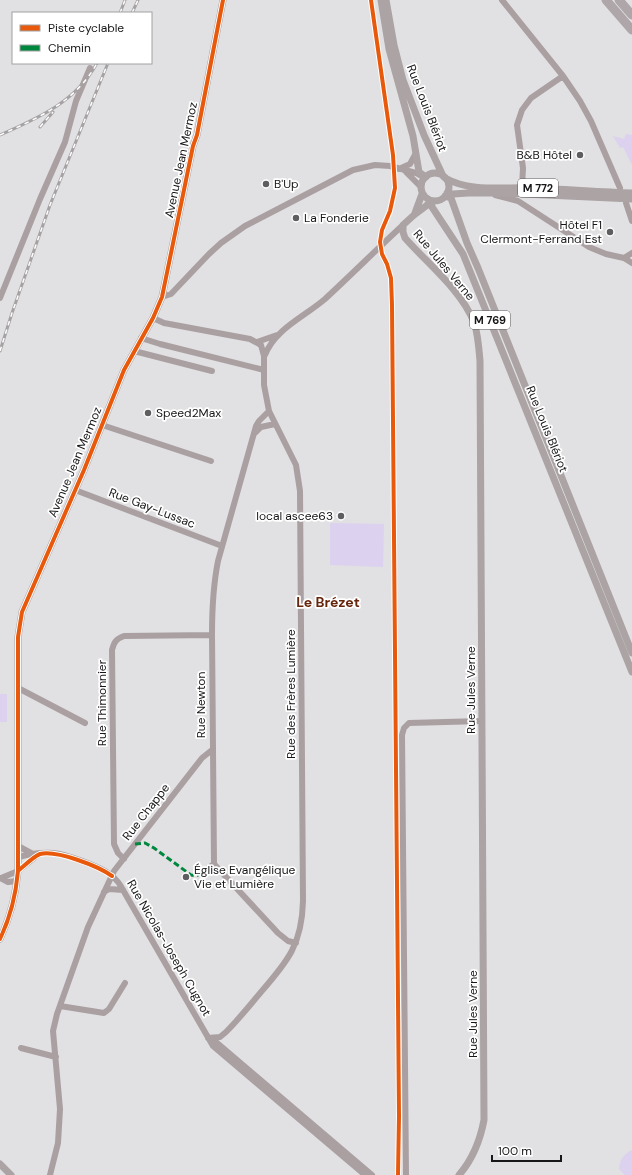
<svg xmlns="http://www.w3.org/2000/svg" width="632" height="1175" viewBox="0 0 632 1175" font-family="'DM Sans',sans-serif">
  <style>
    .green { fill: #dcd1ef }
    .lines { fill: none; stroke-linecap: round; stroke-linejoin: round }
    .minor { stroke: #aaa0a2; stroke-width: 6 }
    .major { stroke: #aba3a4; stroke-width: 7 }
    .highway { stroke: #aea6a9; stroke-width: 9 }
    .rail-casing { stroke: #a6a2a3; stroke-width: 3 }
    .rail { stroke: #fff; stroke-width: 1.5; stroke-dasharray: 4.5; stroke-linecap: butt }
    .quiet { stroke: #00873e; stroke-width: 3; stroke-dasharray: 6 3; stroke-linecap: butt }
    .cycleway-casing { stroke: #fff; stroke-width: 6 }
    .cycleway { stroke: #e8590c; stroke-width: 4 }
    .poi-dot { fill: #5e5d5f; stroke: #fff; stroke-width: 1.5 }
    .labels { text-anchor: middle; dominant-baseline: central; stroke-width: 3.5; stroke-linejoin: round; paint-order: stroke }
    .shield { fill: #fff; stroke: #5d5c5d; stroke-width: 1 }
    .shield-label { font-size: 11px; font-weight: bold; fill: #171618 }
    .street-label { font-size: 12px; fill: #171618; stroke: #fff }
    .poi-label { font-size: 12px; fill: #171618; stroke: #fff; text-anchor: start }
    .quarter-label { font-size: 14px; font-weight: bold; fill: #66250d; stroke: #fff }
  </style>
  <rect width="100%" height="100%" fill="#e1e0e3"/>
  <path class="green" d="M626,134l6,1v30l-9,-18 -3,1 -7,-12 11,3z
    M330,523l54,1 -1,43 -53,-2z
    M0,694h7v28h-7z
    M632,1150v25h-7l-6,-6c1,-9 4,-15 13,-19z"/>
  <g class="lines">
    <path class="minor" d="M502,0l61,76 17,25 11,20 29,67
      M399,169l11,-5 6,-11
      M406,172l15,15
      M522,187l1,-19 -6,-43 5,-15 9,-12 32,-22
      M495,195l23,6 71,46 17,7 18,4 8,5
      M626,203l6,18
      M624,258l8,-5
      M162,297l9,-3 38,-40 12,-11 24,-17 108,-56 22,-5 15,1 26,7 7,4
      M0,298l40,-99 25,-57 11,-41 14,-33
      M153,318l11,5 86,16 11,6 3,11v29l5,26 27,54 4,26 3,410c-1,43 -15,60 -42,91 -11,13 -22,27 -35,40l-6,5 -12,1
      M141,338l19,6 104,26
      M257,342l20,-7
      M134,351l78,20
      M265,355c10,-26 39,-38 60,-56 26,-24 52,-50 78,-74
      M269,411l-10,10 -3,5 -38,135c-5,25 -6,49 -6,74l2,229 64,69 10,8 8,2
      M102,425l109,36
      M255,433l6,-6 14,-3
      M75,490l147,56
      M18,688l67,35
      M18,846l13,7
      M19,857c11,-3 22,-5 34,-4 13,1 48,14 58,22 5,4 9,9 12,15l90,156 152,129
      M124,859l-6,-6 -4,-9 -2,-194c2,-8 4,-11 12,-14l88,-1
      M203,872l11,-8
      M0,878l8,4 9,-1
      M1,878l17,-7 21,-17
      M104,892l5,-3 14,1
      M60,1006l44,7 5,-4 16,-26
      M210,1039l6,3 156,133
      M21,1048l35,9
      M50,1175l8,-32 2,-34 -7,-78 4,-17 31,-87 26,-56 88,-113 10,-8
      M406,1175l-4,-440 2,-7 5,-5 73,-2"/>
    <path class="major" d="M381,0l8,49 24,87 6,36 7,5
      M386,0l8,45 9,35 21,55 19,41
      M421 187a14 14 0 1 1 28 0a14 14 0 1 1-28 0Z
      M445,178c24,14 58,9 85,10 34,1 68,4 102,5
      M447,193l6,1 15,-1h32l132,6
      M445,196l6,2 16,45 11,25 154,385
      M431,201l-5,5 -12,9 -11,10v7l2,6c23,26 56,52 69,84 4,12 5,26 6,39l4,759c-4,21 -11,39 -25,55
      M431,201l1,6 31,47 169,418
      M415,213l7,-19
      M0,939c10,-21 16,-45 18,-68v-234l4,-25 62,-142 40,-100 29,-52 9,-21 31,-151 4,-11 26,-135
      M0,1164l11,11"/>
    <path class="highway" d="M606,0l26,30
      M619,0l13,15"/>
    <defs>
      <path id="rail" d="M120,13l5,-13
        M132,13l6,-13
        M40,127l13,-15
        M0,135c38,-17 76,-33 97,-72
        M0,351l12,-38 38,-108 58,-142"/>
    </defs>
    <use href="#rail" class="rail-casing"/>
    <use href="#rail" class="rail"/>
    <path class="quiet" d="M135,844l10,-1 9,5 37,27 5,1 7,-4"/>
    <defs>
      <path id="cycleway" d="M371,0l22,155 2,33 -5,23 -8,19 -2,12 2,12 5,10 4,14 1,27 7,811 -1,59
        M18,871c5,-4 16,-15 22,-17 17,-4 58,12 72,22
        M0,939c10,-21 16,-45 18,-68v-234l4,-25 62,-142 40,-100 29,-52 9,-21 31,-151 4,-11 26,-135"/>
    </defs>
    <use href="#cycleway" class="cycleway-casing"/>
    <use href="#cycleway" class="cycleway"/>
  </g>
  <g class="poi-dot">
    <circle cx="580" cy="155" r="4"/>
    <circle cx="266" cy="184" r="4"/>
    <circle cx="296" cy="218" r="4"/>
    <circle cx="610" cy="232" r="4"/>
    <circle cx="148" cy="413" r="4"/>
    <circle cx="341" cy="516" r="4"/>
    <circle cx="186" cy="877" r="4"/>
  </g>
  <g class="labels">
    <g class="shield">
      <rect x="518" y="179" width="40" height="18" rx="3"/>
      <rect x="470" y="311" width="40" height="18" rx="3"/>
    </g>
    <g class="shield-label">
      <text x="538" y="188">M 772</text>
      <text x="490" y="320">M 769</text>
    </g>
    <g class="street-label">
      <text transform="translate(427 108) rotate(69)">Rue Louis Blériot</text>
      <text transform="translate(181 160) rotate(-78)">Avenue Jean Mermoz</text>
      <text transform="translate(444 265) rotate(50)">Rue Jules Verne</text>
      <text transform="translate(547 429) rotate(68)">Rue Louis Blériot</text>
      <text transform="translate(75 462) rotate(-67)">Avenue Jean Mermoz</text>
      <text transform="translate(152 508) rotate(21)">Rue Gay-Lussac</text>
      <text transform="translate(471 690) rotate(-90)">Rue Jules Verne</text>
      <text transform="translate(291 694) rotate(-90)">Rue des Frères Lumière</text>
      <text transform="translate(102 703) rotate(-90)">Rue Thimonnier</text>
      <text transform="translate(201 705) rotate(-90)">Rue Newton</text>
      <text transform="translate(146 812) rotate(-52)">Rue Chappe</text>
      <text transform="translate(169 948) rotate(60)">Rue Nicolas-Joseph Cugnot</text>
      <text transform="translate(473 1014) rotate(-90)">Rue Jules Verne</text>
    </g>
    <g class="poi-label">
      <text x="572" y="155" text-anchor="end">B&amp;B Hôtel</text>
      <text x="274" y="184">B'Up</text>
      <text x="304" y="218">La Fonderie</text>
      <text x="602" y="225" text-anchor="end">Hôtel F1<tspan x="602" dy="14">Clermont-Ferrand Est</tspan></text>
      <text x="156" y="413">Speed2Max</text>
      <text x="333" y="516" text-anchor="end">local ascee63</text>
      <text x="194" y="870">Église Evangélique<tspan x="194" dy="14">Vie et Lumière</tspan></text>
    </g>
    <g class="quarter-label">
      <text x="328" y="602">Le Brézet</text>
    </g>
  </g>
  <rect x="12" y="12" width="140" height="52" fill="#ffffff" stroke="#a2a2a3"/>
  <rect x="20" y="25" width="20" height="6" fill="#e8590c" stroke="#a2a2a3"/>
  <text x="48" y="32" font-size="12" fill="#171618">Piste cyclable</text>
  <rect x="20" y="45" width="20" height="6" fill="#00873e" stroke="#a2a2a3"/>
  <text x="48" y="52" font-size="12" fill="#171618">Chemin</text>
  <path d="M492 1155v6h69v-6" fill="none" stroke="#171618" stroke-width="2"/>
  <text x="498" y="1155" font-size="12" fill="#171618" stroke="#ffffff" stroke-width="3" paint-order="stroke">100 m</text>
</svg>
